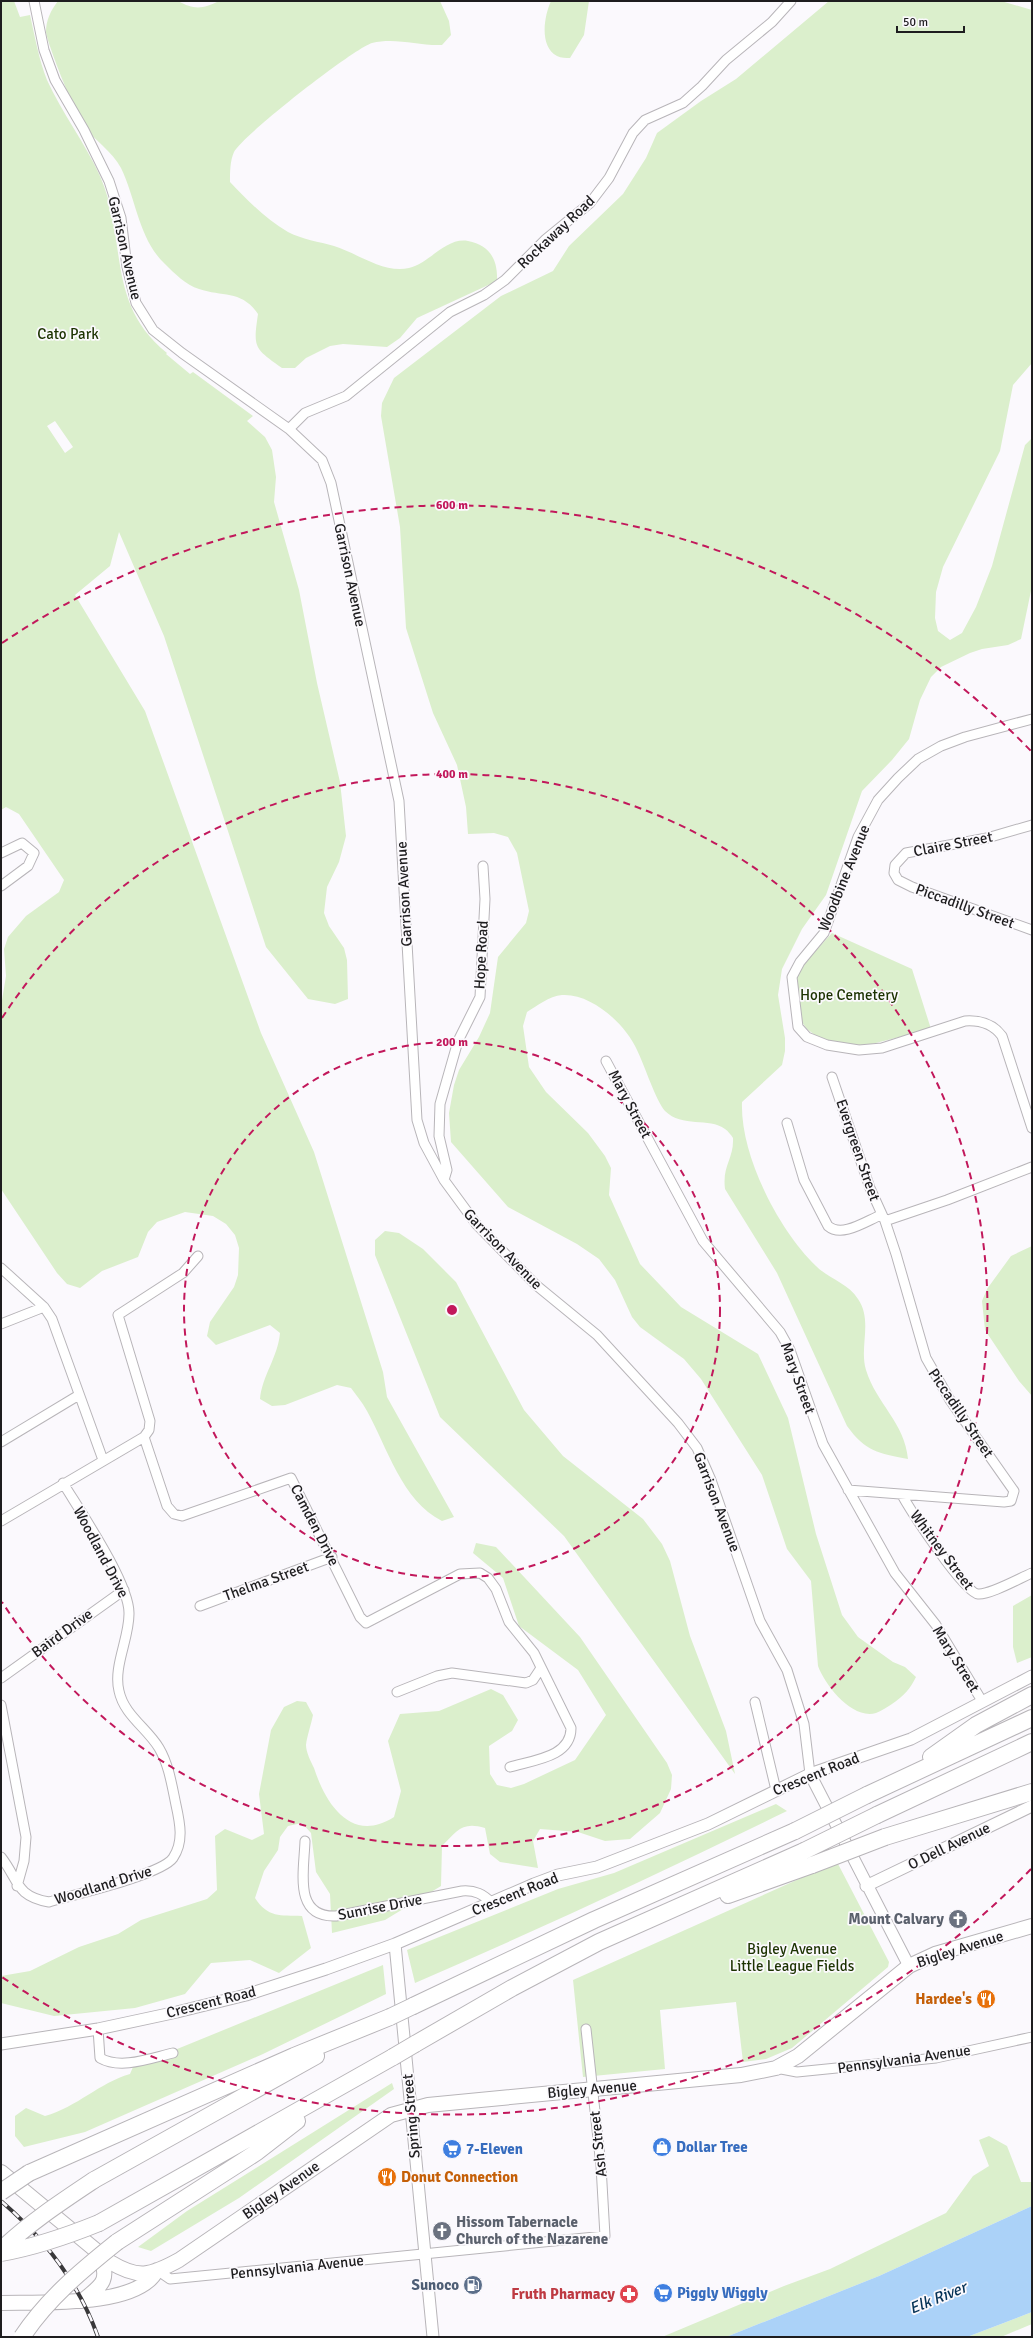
<svg xmlns="http://www.w3.org/2000/svg" width="1033" height="2338" viewBox="0 0 1033 2338" font-family="Signika,sans-serif">
  <style>
    .green { fill: #dbefcc; fill-rule: evenodd }
    .water { fill: #abd2f8 }
    .lines { fill: none; stroke-linecap: round; stroke-linejoin: round }
    .minor-casing { stroke: #b8b5b9; stroke-width: 11 }
    .tertiary-casing { stroke: #b8b5b9; stroke-width: 13 }
    .primary-casing { stroke: #b8b5b9; stroke-width: 16 }
    .motorway-casing { stroke: #b8b5b9; stroke-width: 18 }
    .minor { stroke: #fff; stroke-width: 9 }
    .tertiary { stroke: #fff; stroke-width: 11 }
    .primary { stroke: #fff; stroke-width: 14 }
    .motorway { stroke: #fff; stroke-width: 16 }
    .rail-casing { stroke: #39383a; stroke-width: 4 }
    .rail { stroke: #fbf9fd; stroke-width: 2.5; stroke-dasharray: 8; stroke-linecap: butt }
    .motorway-bridge-casing { stroke: #b8b5b9; stroke-width: 18; stroke-linecap: butt }
    .motorway-bridge { stroke: #fff; stroke-width: 16 }
    .ring { fill: none; stroke: #c2185b; stroke-width: 2; stroke-dasharray: 7 5 }
    .labels { text-anchor: middle; dominant-baseline: central; stroke-width: 3.5; stroke-linejoin: round; paint-order: stroke }
    .street-label { font-size: 15px; fill: #1e1d1f; stroke: #fbf9fd }
    .park-label { font-size: 15px; fill: #1d3302; stroke: #fbf9fd }
    .worship-label { font-size: 15px; font-weight: bold; fill: #5b616d; stroke: #fbf9fd; text-anchor: end }
    .food-label { font-size: 15px; font-weight: bold; fill: #c56008; stroke: #fbf9fd; text-anchor: end }
    .shop-label { font-size: 15px; font-weight: bold; fill: #366cbe; stroke: #fbf9fd; text-anchor: start }
    .service-label { font-size: 15px; font-weight: bold; fill: #4e5e75; stroke: #fbf9fd; text-anchor: end }
    .health-label { font-size: 15px; font-weight: bold; fill: #be3a42; stroke: #fbf9fd; text-anchor: end }
    .water-label { font-size: 16px; font-style: italic; fill: #053256; stroke: #fbf9fd }
    .centre { fill: #c2185b; stroke: #fbf9fd; stroke-width: 2 }
    .ring-label { font-size: 12px; text-anchor: middle; font-weight: bold; fill: #c2185b; stroke: #fbf9fd; stroke-width: 3.5; stroke-linejoin: round; paint-order: stroke }
  </style>
  <rect width="100%" height="100%" fill="#fbf9fd"/>
  <path class="green" d="M1,1h13l6,16 10,-2c5,22 9,45 17,65 15,33 38,63 53,96 28,64 5,127 67,177l-1,1 24,20 3,-2 60,44 -6,5 18,16 7,13 4,27 -2,25 25,88 18,93 23,99 6,54 -7,26 -12,25 -3,26 5,13 15,22 3,12 1,39 -13,5 -27,-5 -42,-52 -102,-311 -45,-104 -9,34 -35,29 70,116 116,322 53,119 69,220 4,25 67,120 -12,4c-40,-20 -55,-74 -75,-110 -5,-9 -11,-16 -16,-23l-14,-3 -52,20 -13,1 -12,-7c2,-23 18,-42 20,-66l-10,-8 -54,20 -9,-9 3,-14 24,-35 4,-12 1,-27 -4,-13 -9,-11 -13,-8 -28,-4 -28,10 -9,10 -10,25 -36,14 -22,17 -13,-4 -10,-11 -56,-84v-183l5,-30 -2,-27 4,-12 18,-21 33,-24 5,-12 -45,-66 -13,-7 -5,3zM55,421l18,26 -8,6 -18,-27z
    M58,1h120c16,9 25,8 41,0h221l9,20 2,14 -9,10c-24,1 -46,-8 -70,-2 -19,6 -129,92 -138,109 -4,9 -4,20 -4,30 18,19 36,37 58,50 13,7 32,10 46,14 23,7 50,28 75,22 21,-5 37,-31 59,-27 22,4 30,19 29,40l-80,37 -17,20 -13,9 -44,-3 -13,2 -24,12 -11,10h-13c-28,-20 -29,-20 -24,-54 -16,-24 -35,-17 -59,-25 -13,-4 -25,-16 -34,-25 -26,-24 -29,-65 -44,-96 -9,-17 -27,-28 -38,-43 -8,-13 -35,-79 -37,-93 0,-12 5,-22 12,-31z
    M551,1h38l-5,34 -14,23c-4,0 -9,0 -13,-2 -18,-9 -13,-40 -6,-55z
    M829,1h172l31,9v353l-19,22 -13,66 -57,116 -7,25 -1,26 3,13 12,9 12,-7 14,-26 16,-41 33,-121 7,-7v148l-11,53 -13,6 -26,4 -12,4 -29,14 -10,10 -11,23 -11,39 -17,21 -30,31 -36,104 -24,34 -20,40 -4,26 7,43v13l-3,14 -40,37c-2,53 36,127 74,164 13,13 32,17 42,33 15,22 1,48 8,71 10,33 39,53 42,89 -30,-6 -42,-7 -61,-33l-70,-153 -52,-84c-3,-24 9,-30 8,-51 -2,-3 -5,-7 -8,-9 -16,-12 -43,-1 -60,-18 -9,-10 -21,-47 -28,-61 -11,-25 -45,-57 -75,-55 -13,1 -25,11 -35,17l-4,14 6,41 17,25 42,41 17,23 6,12 -2,27 31,69 41,43 77,47 30,64 28,116 26,81 16,22 35,25 12,5 11,10c-6,12 -12,19 -24,27 -5,3 -11,7 -16,9 -24,7 -51,-28 -58,-47l-7,-85 -24,-32 -25,-74 -61,-96 -17,-20 -44,-32 -8,-10 -17,-37 -16,-21 -22,-15 -69,-37 -57,-65 -2,-29 5,-28 5,-15 20,-33 11,-24 8,-56 28,-34 3,-12 -12,-58 -9,-16 -14,-4 -26,1 -2,-27 -9,-42 -24,-52 -27,-85 -6,-101 -19,-111 1,-13 12,-25 107,-82 52,-25 16,-25 54,-52 23,-36 11,-25 44,-32 35,-22z
    M832,933l80,36 19,60 -71,18 -40,-8 -13,-10 -6,-8 -5,-43 12,-19z
    M385,1231l14,2 24,16 33,33 68,128 39,46 80,63 19,25 8,17 20,75 36,95 9,43 -171,-238 -124,-119 -65,-162v-15z
    M1032,1246v150l-13,-15 -34,-51 -3,-29 5,-12 24,-33z
    M476,1543l20,4 84,90 87,126 5,12 -1,14 -11,24 -30,26 -25,2 -27,-9 -38,-3 -7,12 5,27 -38,-6 -10,-8 -5,-26c-23,-7 -28,3 -43,18l-1,40 -56,34 -53,13 -2,-39 -14,-22 -5,-39 -9,-10 -14,3 -8,11 -2,13 -14,21 -9,27c13,20 25,17 47,18l9,32 -32,25 -29,-13 -39,3 -26,31 -50,14 -81,8 -53,-13v-27l29,-5 49,-24 39,-13 23,-14 66,-21 10,-9 -2,-54 10,-7 27,11 12,-6 -5,-40 12,-64 13,-23 13,-6 9,1 7,13c-2,10 -6,21 -7,30 0,7 5,17 8,23 12,37 38,76 80,49l7,-26 -13,-50 12,-27 39,-3 52,-22 12,6 15,25 -6,11 -23,15 1,28 7,11 14,3 13,-4 51,-24 31,-45 -28,-45 -59,-44 -16,-48 -30,-25z
    M1032,1595v62l-15,6 -4,-16v-41z
    M776,1804l11,7c-123,60 -247,118 -372,172l-8,-33 151,-61 56,-16z
    M837,1862l52,100 -1,5 -96,81 -26,11 -23,3 -7,-60 -76,8 5,59 -82,8 -10,-97z
    M383,1965l3,29 -123,60 -178,78 -61,15 -9,-11v-20l11,-8 19,8c32,-9 54,-33 85,-42l3,-7z
    M392,2083l2,6 -155,109 -88,53 -13,-4 49,-36z
    M989,2136l18,10 14,36h11v24l-153,70 -153,61h-64l122,-51 46,-17 116,-56 27,-37 16,-10 -10,-26z
    M1032,2312v12l-31,13h-34z"/>
  <path class="water" d="M1032,2206v106l-65,25h-241l153,-61z"/>
  <g class="lines">
    <defs>
      <path id="minor" d="M34,1l10,49 11,30 29,50 25,51 12,37 6,49 9,36 17,27 29,23 107,76 33,31 9,23 68,318 18,319 7,23 20,37 33,45 59,60 61,50 81,88 19,25 14,32 49,141 27,49 17,54 6,50
        M289,429l16,-16 41,-17 104,-84 34,-17 21,-15 41,-41 44,-36 19,-25 24,-45 12,-13 38,-17 19,-17 24,-26 46,-38 19,-21
        M1032,719l-67,18 -24,9 -23,13 -20,19 -20,22 -20,37 -34,96 -24,29 -8,15 6,50 9,10 20,8 32,5 23,-2 83,-27c14,-1 28,3 37,15l30,92
        M1032,825l-45,13 -81,15 -11,12 -1,8 4,7 14,7 120,43
        M1,853l21,-10 12,10 -6,13 -27,20
        M606,1061l97,180 77,91 10,18 33,94 72,129 41,52 46,76
        M832,1077l38,111 15,33 11,33 30,104 24,42 64,91 -3,10 -7,1 -156,-12
        M787,1123l17,57 24,46c14,12 38,-5 53,-11
        M444,1180l3,-10 -8,-34 1,-32 18,-63 22,-44 5,-98 -2,-33
        M885,1221l62,-21 85,-33
        M1,1268l43,39 8,12 51,141
        M1,1324l43,-17
        M144,1437l23,69 7,8 8,2 109,-38 69,139 6,6 94,-49 20,-1 8,5 8,11 13,33 25,31 37,75c0,29 -37,32 -61,39
        M1,1442l78,-47
        M902,1495c9,16 62,98 76,99 12,1 42,-16 54,-21
        M1,1521l143,-84 5,-7 1,-9 -32,-106 65,-42 15,-17
        M200,1606l132,-49
        M1,1678l123,-88
        M397,1692l40,-16 15,-3 74,10 7,-3 8,-12
        M755,1702l21,88
        M1,1705l25,132 -2,24 -7,25
        M305,1841c-1,30 -12,77 31,75l126,-25c13,-1 21,3 30,12
        M1,1857c18,23 14,39 48,45 23,-7 112,-27 124,-44 11,-16 7,-35 3,-53 -4,-19 -7,-40 -17,-57 -12,-20 -35,-33 -40,-57 -6,-24 10,-52 10,-77 1,-30 -49,-103 -66,-131
        M98,2029l2,29c21,12 51,0 73,-5
        M776,2068l21,4 139,-14 96,-21
        M157,2270l13,9 435,-43 -4,-70 -15,-137"/>
      <path id="tertiary" d="M810,1774l99,192
        M866,1886l166,-80
        M395,1944l38,393
        M1,2044l97,-15 79,-17 69,-17 80,-26 69,-25 139,-60 24,-9 39,-8 111,-43 102,-50 101,-35 121,-63"/>
      <path id="primary" d="M1,2172l109,90c28,17 40,14 69,-2l212,-145 37,-10 313,-30 35,-7 22,-12 111,-90 26,-12 97,-28
        M82,2301c22,-17 28,-21 17,-48
        M1,2303c37,-1 138,5 156,-33"/>
      <path id="motorway" d="M931,1757l45,-32 56,-30
        M867,1795l165,-77
        M877,1815l155,-73
        M885,1837l147,-45
        M728,1895l84,-30
        M413,2006l181,-86 201,-89
        M415,2044l97,-56 87,-46 205,-91
        M29,2173l265,-117 96,-39
        M94,2180l222,-124
        M99,2223l294,-166
        M117,2242l140,-90 40,-31"/>
    </defs>
    <use href="#minor" class="minor-casing"/>
    <use href="#tertiary" class="tertiary-casing"/>
    <use href="#primary" class="primary-casing"/>
    <use href="#motorway" class="motorway-casing"/>
    <use href="#minor" class="minor"/>
    <use href="#tertiary" class="tertiary"/>
    <use href="#primary" class="primary"/>
    <use href="#motorway" class="motorway"/>
    <defs>
      <path id="rail" d="M1,2201c43,37 78,82 97,136"/>
    </defs>
    <use href="#rail" class="rail-casing"/>
    <use href="#rail" class="rail"/>
    <defs>
      <path id="motorway-bridge" d="M795,1831l72,-36
        M804,1851l73,-36
        M812,1865l73,-28
        M390,2017l23,-11
        M393,2057l22,-13
        M1,2192l28,-19
        M1,2250c28,-27 60,-48 93,-70
        M1,2253c34,-6 66,-17 98,-30
        M22,2337c25,-38 60,-67 95,-95"/>
    </defs>
    <use href="#motorway-bridge" class="motorway-bridge-casing"/>
    <use href="#motorway-bridge" class="motorway-bridge"/>
  </g>
  <g class="ring">
    <circle cx="452" cy="1310" r="268"/>
    <path d="M2 1018A536 536 0 1 1 2 1602"/>
    <path d="M1031 1869A805 805 0 0 1 2 1977M2 643A805 805 0 0 1 1031 751"/>
  </g>
  <defs>
    <symbol id="church-disc" viewBox="-11 -11 22 22"><circle r="9.5" fill="#6b7280" stroke="#fbf9fd"/><path d="M-1.2-6h2.4v3.5h3.3v2.4h-3.3V6h-2.4V-.1h-3.3v-2.4h3.3Z" fill="#fff"/></symbol>
    <symbol id="restaurant-disc" viewBox="-11 -11 22 22"><circle r="9.5" fill="#e8710a" stroke="#fbf9fd"/><path d="M-5-6h1v4h1v-4h1v4h1v-4h1v5L-1.5 .5V6h-2V.5L-5-1ZM5-6V6H3V1.5H1.5Q1.5-4 5-6Z" fill="#fff"/></symbol>
    <symbol id="shop-disc" viewBox="-11 -11 22 22"><circle r="9.5" fill="#3f7fe0" stroke="#fbf9fd"/><path d="M-5-2.5h2.3a2.7 3.5 0 0 1 5.4 0H5L5.5 6h-11ZM-1.5-2.5h3a1.5 2.3 0 0 0-3 0Z" fill="#fff"/></symbol>
    <symbol id="supermarket-disc" viewBox="-11 -11 22 22"><circle r="9.5" fill="#3f7fe0" stroke="#fbf9fd"/><path d="M-6-5.5h2.5l.6 2H6L4.5 2H-2.5L-4.4-4H-6ZM-1.5 3.2a1.3 1.3 0 1 0 .1 0ZM3 3.2a1.3 1.3 0 1 0 .1 0Z" fill="#fff"/></symbol>
    <symbol id="fuel-disc" viewBox="-11 -11 22 22"><circle r="9.5" fill="#5c6f8a" stroke="#fbf9fd"/><path d="M-5.5-6h7V0h2V4h1.3V-2.5L3-4.5l.8-.8L6-3V5H2.5V1h-1V6h-7ZM-4.2-4.7v3.2H.2V-4.7Z" fill="#fff"/></symbol>
    <symbol id="pharmacy-disc" viewBox="-11 -11 22 22"><circle r="9.5" fill="#e0444e" stroke="#fbf9fd"/><path d="M-2-6h4v4h4v4h-4v4h-4v-4h-4v-4h4Z" fill="#fff"/></symbol>
  </defs>
  <g fill-rule="evenodd">
    <use href="#church-disc" x="947" y="1908" width="22" height="22"/>
    <use href="#restaurant-disc" x="975" y="1988" width="22" height="22"/>
    <use href="#shop-disc" x="651" y="2136" width="22" height="22"/>
    <use href="#supermarket-disc" x="441" y="2138" width="22" height="22"/>
    <use href="#restaurant-disc" x="376" y="2166" width="22" height="22"/>
    <use href="#church-disc" x="431" y="2220" width="22" height="22"/>
    <use href="#fuel-disc" x="462" y="2274" width="22" height="22"/>
    <use href="#supermarket-disc" x="652" y="2282" width="22" height="22"/>
    <use href="#pharmacy-disc" x="618" y="2283" width="22" height="22"/>
  </g>
  <g class="labels">
    <g class="street-label">
      <text transform="translate(556 232) rotate(-43)">Rockaway Road</text>
      <text transform="translate(125 248) rotate(77)">Garrison Avenue</text>
      <text transform="translate(350 575) rotate(78)">Garrison Avenue</text>
      <text transform="translate(953 844) rotate(-11)">Claire Street</text>
      <text transform="translate(844 878) rotate(-68)">Woodbine Avenue</text>
      <text transform="translate(404 894) rotate(-93)">Garrison Avenue</text>
      <text transform="translate(965 906) rotate(20)">Piccadilly Street</text>
      <text transform="translate(481 955) rotate(-87)">Hope Road</text>
      <text transform="translate(630 1104) rotate(62)">Mary Street</text>
      <text transform="translate(858 1150) rotate(71)">Evergreen Street</text>
      <text transform="translate(503 1249) rotate(46)">Garrison Avenue</text>
      <text transform="translate(798 1378) rotate(70)">Mary Street</text>
      <text transform="translate(961 1413) rotate(56)">Piccadilly Street</text>
      <text transform="translate(717 1502) rotate(69)">Garrison Avenue</text>
      <text transform="translate(315 1525) rotate(63)">Camden Drive</text>
      <text transform="translate(942 1550) rotate(53)">Whitney Street</text>
      <text transform="translate(101 1552) rotate(62)">Woodland Drive</text>
      <text transform="translate(266 1581) rotate(-20)">Thelma Street</text>
      <text transform="translate(62 1633) rotate(-36)">Baird Drive</text>
      <text transform="translate(956 1659) rotate(58)">Mary Street</text>
      <text transform="translate(816 1774) rotate(-22)">Crescent Road</text>
      <text transform="translate(949 1846) rotate(-26)">O Dell Avenue</text>
      <text transform="translate(103 1885) rotate(-17)">Woodland Drive</text>
      <text transform="translate(515 1894) rotate(-22)">Crescent Road</text>
      <text transform="translate(380 1907) rotate(-11)">Sunrise Drive</text>
      <text transform="translate(960 1949) rotate(-18)">Bigley Avenue</text>
      <text transform="translate(211 2002) rotate(-14)">Crescent Road</text>
      <text transform="translate(904 2059) rotate(-8)">Pennsylvania Avenue</text>
      <text transform="translate(592 2089) rotate(-5)">Bigley Avenue</text>
      <text transform="translate(411 2116) rotate(-95)">Spring Street</text>
      <text transform="translate(598 2144) rotate(-96)">Ash Street</text>
      <text transform="translate(281 2190) rotate(-35)">Bigley Avenue</text>
      <text transform="translate(297 2267) rotate(-6)">Pennsylvania Avenue</text>
    </g>
    <g class="park-label">
      <text x="68" y="334">Cato Park</text>
      <text x="849" y="995">Hope Cemetery</text>
      <text x="792" y="1949">Bigley Avenue<tspan x="792" dy="17">Little League Fields</tspan></text>
    </g>
    <g class="worship-label">
      <text x="944" y="1919">Mount Calvary</text>
      <text x="456" y="2222" text-anchor="start">Hissom Tabernacle<tspan x="456" dy="17">Church of the Nazarene</tspan></text>
    </g>
    <g class="food-label">
      <text x="972" y="1999">Hardee's</text>
      <text x="401" y="2177" text-anchor="start">Donut Connection</text>
    </g>
    <g class="shop-label">
      <text x="676" y="2147">Dollar Tree</text>
      <text x="466" y="2149">7-Eleven</text>
      <text x="677" y="2293">Piggly Wiggly</text>
    </g>
    <g class="service-label">
      <text x="459" y="2285">Sunoco</text>
    </g>
    <g class="health-label">
      <text x="615" y="2294">Fruth Pharmacy</text>
    </g>
    <g class="water-label">
      <text transform="translate(938 2298) rotate(-22)">Elk River</text>
    </g>
  </g>
  <circle cx="452" cy="1310" r="6" class="centre"/>
  <g class="ring-label">
    <text x="452" y="509">600 m</text>
    <text x="452" y="778">400 m</text>
    <text x="452" y="1046">200 m</text>
  </g>
  <rect width="1033" height="2338" fill="none" stroke="#1e1d1f" stroke-width="4"/>
  <path d="M897 26v6h67v-6" fill="none" stroke="#1e1d1f" stroke-width="2"/>
  <text x="903" y="26" font-size="12" fill="#1e1d1f" stroke="#fbf9fd" stroke-width="3" paint-order="stroke">50 m</text>
</svg>
